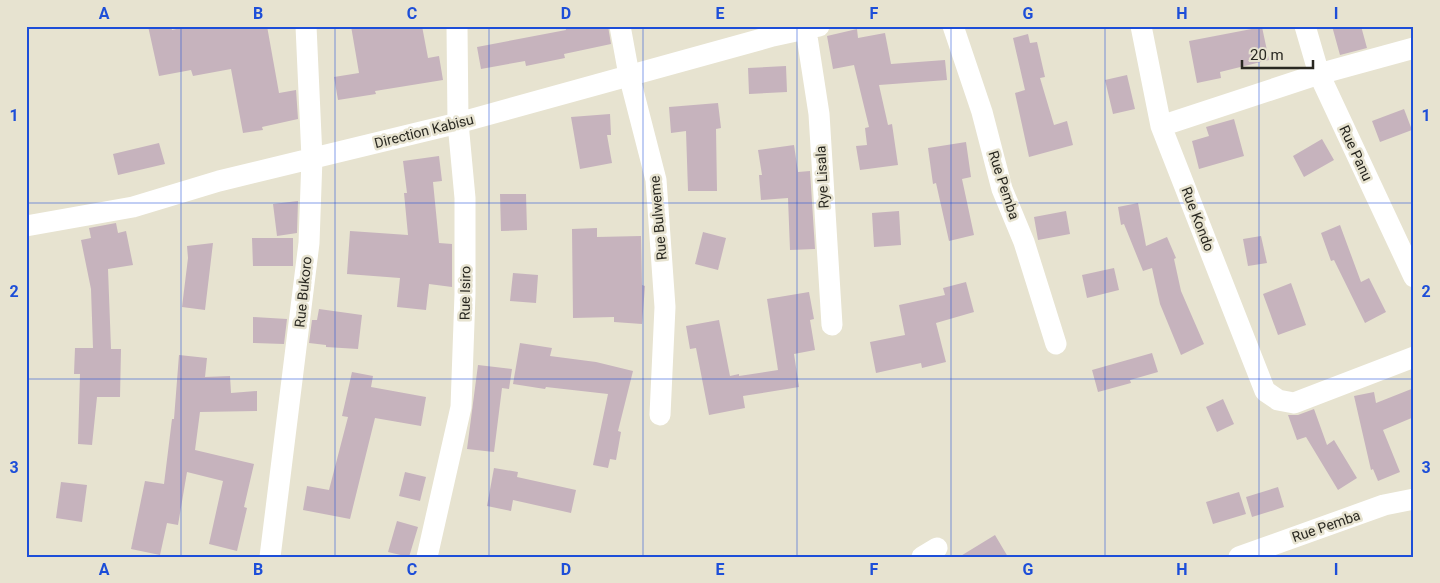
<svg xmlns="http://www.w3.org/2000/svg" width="1440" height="583" viewBox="0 0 1440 583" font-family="Roboto,sans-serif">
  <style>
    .building { fill: #c6b3bd }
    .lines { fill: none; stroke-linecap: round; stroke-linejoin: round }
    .street { stroke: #fff; stroke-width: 21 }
    .grid { fill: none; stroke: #1d4ed8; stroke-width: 1; stroke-opacity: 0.55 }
    .labels { text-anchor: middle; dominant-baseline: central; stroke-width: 5; stroke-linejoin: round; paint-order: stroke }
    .street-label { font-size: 14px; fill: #292821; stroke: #e7e3d0 }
    .neatline { fill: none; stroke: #1d4ed8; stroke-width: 2 }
    .grid-label { font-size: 16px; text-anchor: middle; font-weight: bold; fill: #1d4ed8 }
  </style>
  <rect width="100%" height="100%" fill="#e7e3d0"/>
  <path class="building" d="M148,26h23l1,4 17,-4h78l12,67 17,-3 2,29 -36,8 1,3 -20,3 -12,-64 -38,7 -2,-6 -32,6z
    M351,26h71l6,32 11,-2 4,24 -68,11 1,3 -38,6 -4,-23 25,-4z
    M565,26h43l3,18 -47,10 1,4 -39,8 -1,-5 -44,8 -4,-22 89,-17z
    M1332,26h29l6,22 -27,7z
    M1262,27l7,33 -49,12 1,6 -24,5 -8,-42z
    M857,29l1,9 27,-5 6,31 54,-4 2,20 -68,5 9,40 4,-1 6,41 -38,5 -4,-24 11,-1 -2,-17 4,-1 -15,-62 -21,4 -6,-33z
    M1028,34l2,9 7,-1 8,35 -5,1 14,47 13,-4 6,24 -44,12 -14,-64 10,-3 -12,-52z
    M786,66l1,26 -38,2 -1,-26z
    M1127,75l8,34 -22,5 -8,-34z
    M718,103l3,25 -5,1 1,62h-29l-2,-60 -15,2 -2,-26z
    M1404,109l8,21 -32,12 -8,-21z
    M610,114l1,21h-4l5,28 -32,6 -9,-52z
    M1234,119l10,37 -45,13 -7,-28 17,-5 -3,-9z
    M1322,139l12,21 -30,17 -11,-21z
    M966,142l5,35 -9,2 12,56 -25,6 -13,-58 -3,1 -5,-36z
    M159,143l6,21 -47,11 -5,-21z
    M794,145l4,27 12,-1 5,78 -25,1 -2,-52 -27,2 -2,-25h3l-4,-25z
    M439,156l3,25 -9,1 6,61 13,1v43l-23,-3 -3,26 -29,-3 3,-29 -53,-4 3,-43 58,4 -4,-42h3l-4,-32z
    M500,194h26l1,36 -26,1z
    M298,201l-1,32 -20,3 -4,-32z
    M1138,203l8,43 21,-9 9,21 -2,1 7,32 23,53 -23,11 -21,-51 -8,-36 -9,3 -19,-47 -3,1 -3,-18z
    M899,211l2,34 -27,2 -2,-34z
    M1066,211l4,23 -32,6 -4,-23z
    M116,223l2,10 8,-2 7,34 -25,4 3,80h10l-1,48h-23l-5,48 -14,-1 2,-70h-6l1,-26h18l-2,-59 -10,-49 10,-2 -2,-10z
    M1340,225l21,57 8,-4 17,34 -21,11 -31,-63 -3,1 -10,-28z
    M597,228v9l44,-1 1,49 3,1 -3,38 -28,-2v-5l-41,1 -1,-89z
    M703,232l23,6 -8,32 -23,-6z
    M1261,236l6,27 -19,3 -5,-27z
    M252,238h41v28h-40z
    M213,243l-8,67 -23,-3 6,-49 -1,-12z
    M1114,268l5,22 -32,8 -5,-23z
    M513,273l25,2 -2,28 -26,-2z
    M966,282l8,30 -38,11 10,39 -24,6 -1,-5 -45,10 -6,-31 35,-7 -6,-30 46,-10 -2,-7z
    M1291,283l15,42 -28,10 -15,-41z
    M809,292l5,27 -4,1 5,30 -21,4 5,33 -56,9 2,12 -36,7 -13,-67 -6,1 -4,-23 33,-6 11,56 9,-2v2l39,-6 -11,-71z
    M319,309l43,6 -4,34 -32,-2v-2l-17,-2 3,-23h5z
    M253,317l34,2 -3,25 -31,-1z
    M520,343l32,5 -2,8 46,6 37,9 -15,60 3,1 -5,28 -6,-1 -2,9 -15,-3 15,-71 -62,-7 -1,2 -32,-5z
    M1152,353l6,19 -28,8 1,3 -33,9 -6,-22z
    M179,355l28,3 -2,19 25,-1 1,17 26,-2v20l-57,1 -5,38 59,14 -10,43 3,1 -10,43 -28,-7 14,-63 -36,-9 -9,53 -11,-2 -7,32 -29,-6 14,-68 19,3 8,-65h2z
    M478,365l34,4 -3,20 -7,-1 -8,64 -27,-3z
    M352,372l21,4 -2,11 55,10 -5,29 -46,-8 -25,101 -47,-9 4,-24 22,4 19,-73 -6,-1z
    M1414,388v29l-31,13 17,42 -22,9 -5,-12 -2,1 -17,-74 20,-4 2,11z
    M1223,399l11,25 -17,8 -11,-25z
    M1314,409l13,36 7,-5 23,38 -19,12 -32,-53 -9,3 -9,-25h10z
    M494,468l24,4 -1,5 59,13 -5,23 -58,-13 -2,11 -24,-5z
    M405,472l21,5 -6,24 -21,-5z
    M61,482l26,3 -5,37 -26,-4z
    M1278,487l6,20 -32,10 -6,-20z
    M1239,492l7,22 -33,10 -7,-22z
    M397,521l21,6 -9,30 -21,-5z
    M995,535l13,22h-49z"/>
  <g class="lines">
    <path class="street" d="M620,26l9,49 27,105 9,127 -5,108
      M953,26l29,86 20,77 22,53 32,102
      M1141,26l20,100 104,265 13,9 16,3 120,-46
      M1305,26l14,48 95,203
      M806,30l13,84 13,211
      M1161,126l158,-52 95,-26
      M26,226l107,-19 86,-26 239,-58 315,-87 46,-10
      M270,557l39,-314 3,-85 -6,-132
      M427,557l34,-150 4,-113v-96l-7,-75 -1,-97
      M922,557l15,-9
      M1239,557l145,-52 30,-6"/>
  </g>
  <path class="grid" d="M181,26v531M335,26v531M489,26v531M643,26v531M797,26v531M951,26v531M1105,26v531M1259,26v531M26,203h1388M26,379h1388"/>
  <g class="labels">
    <g class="street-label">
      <text transform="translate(424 131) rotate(-14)">Direction Kabisu</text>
      <text transform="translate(1356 153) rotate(65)">Rue Panu</text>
      <text transform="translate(822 177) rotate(-93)">Rye Lisala</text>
      <text transform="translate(1004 185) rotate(72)">Rue Pemba</text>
      <text transform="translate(658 218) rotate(-95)">Rue Bulweme</text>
      <text transform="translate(1198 219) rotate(69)">Rue Kondo</text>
      <text transform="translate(303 292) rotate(-84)">Rue Bukoro</text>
      <text transform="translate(465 293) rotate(-89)">Rue Isiro</text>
      <text transform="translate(1326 526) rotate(-19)">Rue Pemba</text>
    </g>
  </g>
  <rect width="1440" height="583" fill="none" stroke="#e7e3d0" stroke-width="55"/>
  <path d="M1242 60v8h71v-8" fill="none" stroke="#292821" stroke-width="2.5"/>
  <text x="1250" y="60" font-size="15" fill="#292821" stroke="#e7e3d0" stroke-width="4" paint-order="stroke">20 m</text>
  <rect x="28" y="28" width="1384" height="528" class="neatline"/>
  <g class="grid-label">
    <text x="104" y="19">A</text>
    <text x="258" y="19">B</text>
    <text x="412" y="19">C</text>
    <text x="566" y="19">D</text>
    <text x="720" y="19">E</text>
    <text x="874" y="19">F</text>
    <text x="1028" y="19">G</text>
    <text x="1182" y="19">H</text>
    <text x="1336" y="19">I</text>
    <text x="14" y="121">1</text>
    <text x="1426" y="121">1</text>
    <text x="14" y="297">2</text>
    <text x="1426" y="297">2</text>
    <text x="14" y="473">3</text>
    <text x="1426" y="473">3</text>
    <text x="104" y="575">A</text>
    <text x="258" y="575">B</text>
    <text x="412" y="575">C</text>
    <text x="566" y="575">D</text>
    <text x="720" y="575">E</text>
    <text x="874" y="575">F</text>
    <text x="1028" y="575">G</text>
    <text x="1182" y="575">H</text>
    <text x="1336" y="575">I</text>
  </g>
</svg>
